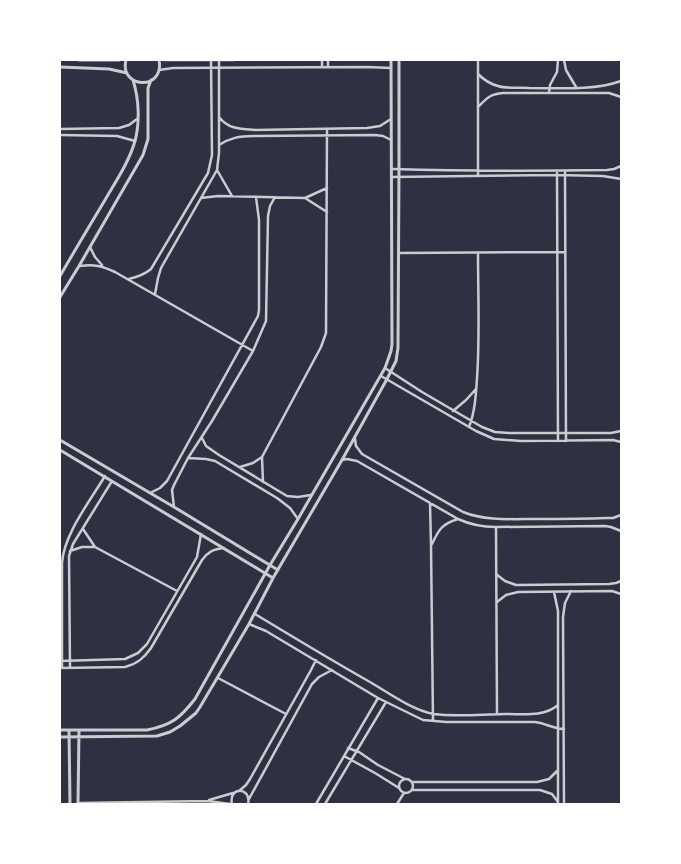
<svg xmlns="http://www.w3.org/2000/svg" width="681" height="864" viewBox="0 0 681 864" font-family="'Noto Sans',sans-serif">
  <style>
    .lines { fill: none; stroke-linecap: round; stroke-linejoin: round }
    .minor { stroke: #caccd0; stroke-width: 2.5 }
    .tertiary { stroke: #caccd0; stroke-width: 3 }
  </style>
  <rect width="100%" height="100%" fill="#2d3142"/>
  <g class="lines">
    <path class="minor" d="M165,60h69
      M322,60v7
      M328,60v7
      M478,60v116
      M564,60l2,10 10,17
      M159,70l14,-2 194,-1 24,1
      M478,74c6,6 12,10 20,12 9,3 20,1 31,2 29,0 64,3 92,-7
      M549,93l1,-8 7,-13 1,-12
      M478,107c9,-9 12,-13 25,-14h106l12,4
      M219,117c9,12 21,12 36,13l112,-2 13,-2 11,-7
      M60,129l59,-1 10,-3 8,-6
      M60,135l57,1 18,5
      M219,145c11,-7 20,-9 34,-9l122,-1 8,1 8,4
      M392,169c72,2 143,2 215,1l7,-1 7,-3
      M217,170l15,26
      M557,171l1,270
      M565,171l1,270
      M392,177l165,-2 46,1 18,3
      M201,198l17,-2 87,2 22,-10
      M305,198l22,14
      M90,247l5,10 7,8
      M399,253l166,-1
      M80,266c14,-2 22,0 35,6l138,79
      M129,279c8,-2 15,-4 22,-10l57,-96 4,-18 -1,-95
      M155,294l3,-16 3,-10 56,-98 2,-17v-93
      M385,368l37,24 60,35 13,5 14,1h102l10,-2
      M381,376l95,55 18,8 27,2 92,-1 8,2
      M453,411l13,-11 10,-11
      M469,427c6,-15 7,-33 8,-49 3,-42 1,-84 1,-125
      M202,438l4,8 13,9 68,41 11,1 13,-2
      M355,439l1,7 6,8 101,58c22,9 49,7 73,7 23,0 47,0 70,-1h7l8,-3
      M188,458l18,1 9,2 62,37 13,10 8,11
      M342,460l5,-1 10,2 101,58c13,6 24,8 38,8l109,-1 6,1 10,4
      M240,467l13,-4 9,-6
      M263,482l-1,-25 59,-110 5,-14 1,-204
      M150,493l10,-5 7,-7 91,-165 1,-6v-90l-3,-23
      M430,503l1,42 2,176
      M174,507l-2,-17 2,-5 14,-27 24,-37 41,-70 13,-30 2,-105 2,-10 5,-9
      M496,527l1,187
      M83,529l12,18 82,44
      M432,544c7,-15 10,-20 26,-25
      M70,551l12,-4h13
      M496,574l9,7 11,4 93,-1 7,-1 5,-2
      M554,592l4,19v193
      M497,602l9,-7 12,-3 94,-1 9,3
      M255,614c38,23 76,46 115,68 19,11 42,28 64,32 22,3 50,0 73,0 17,0 37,3 51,-9
      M249,624l17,7 112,67 45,22 23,2h89c10,1 19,7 29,7
      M60,661l65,-2 13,-6 9,-9 50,-87 4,-23
      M60,668l65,-1c12,-3 19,-9 26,-19l51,-88c6,-8 11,-11 22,-12
      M62,668v-105c2,-29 28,-62 43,-87
      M70,668l-1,-112 4,-12 39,-63
      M218,678l68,36
      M348,748l11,4 19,13 27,14
      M344,756l31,17 24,15
      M399 786a7 7 0 1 1 14 0a7 7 0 1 1-14 0Z
      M412,782h125l12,-3 8,-8
      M412,790h128l12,4 6,8
      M239,791l7,-6 4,-6 61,-109 5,-10
      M249,799l63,-115 7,-7 13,-7
      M209,800l24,-7
      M78,803l130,-2 22,3
      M232,804c-4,-18 20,-17 16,0
      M316,804l62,-106
      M325,804l61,-102
      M397,804l7,-11
      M564,804l-1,-187 2,-14 6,-12"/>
    <path class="tertiary" d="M79,60h40
      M126,60c-7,29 39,31 33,0
      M60,67l49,2 18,4
      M60,276c15,-26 30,-51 45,-76 11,-19 24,-38 30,-59 5,-19 4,-42 -2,-61
      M60,297l19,-31 64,-111 5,-16v-51l3,-8
      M60,440l114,67 104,63
      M60,450l213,128
      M60,730h87c25,-5 33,-12 48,-31l75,-134 28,-46 87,-151 6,-17 1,-7 -1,-284
      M69,730l1,74
      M60,737l97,-1 13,-4 10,-6 16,-13 4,-6 49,-83 24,-46 69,-118 45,-81 9,-18 2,-13 1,-179v-109
      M78,804l1,-74"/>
  </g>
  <rect width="681" height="864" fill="none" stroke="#ffffff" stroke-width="122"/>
</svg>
